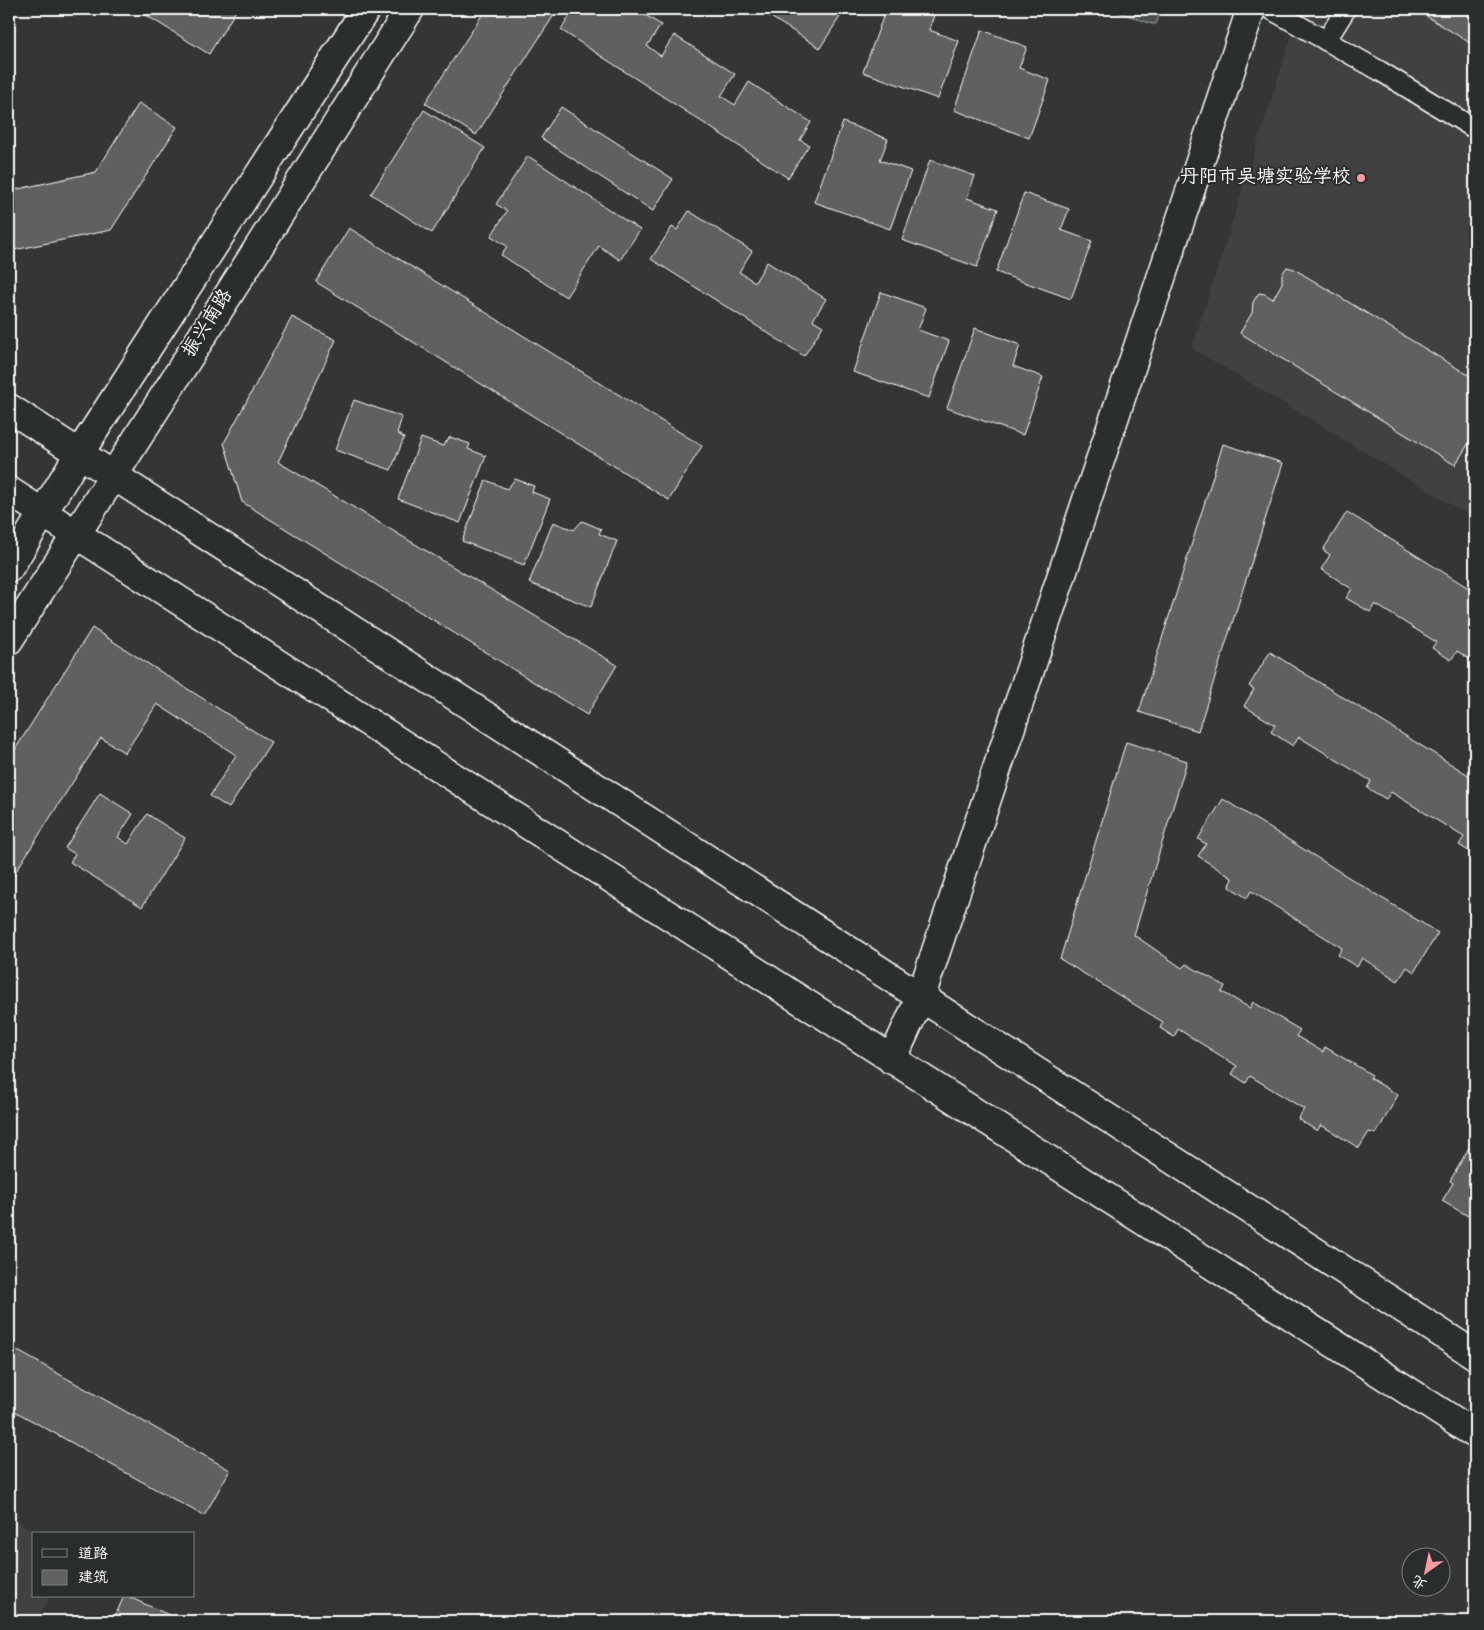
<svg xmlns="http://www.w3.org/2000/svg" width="1484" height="1630" viewBox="0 0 1484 1630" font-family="'Gochi Hand','LXGW WenKai TC',sans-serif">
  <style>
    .built { fill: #404243 }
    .green { fill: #4c4f50; stroke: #a6a7a8 }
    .building { fill: #5f6162; stroke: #fff }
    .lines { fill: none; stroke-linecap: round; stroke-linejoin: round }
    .service-casing { stroke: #fff; stroke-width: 22 }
    .minor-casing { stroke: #fff; stroke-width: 31 }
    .tertiary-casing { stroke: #fff; stroke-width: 31 }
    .secondary-casing { stroke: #fff; stroke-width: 31 }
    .service { stroke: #2a2d2e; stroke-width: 19 }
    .minor { stroke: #2a2d2e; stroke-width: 28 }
    .tertiary { stroke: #2a2d2e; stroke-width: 28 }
    .secondary { stroke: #2a2d2e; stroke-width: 28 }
    .poi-dot { fill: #ff9aa2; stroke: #2a2d2e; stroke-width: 2 }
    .labels { text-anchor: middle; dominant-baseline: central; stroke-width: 4; stroke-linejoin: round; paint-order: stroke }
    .poi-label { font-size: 19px; fill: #fff; stroke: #2a2d2e; text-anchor: end }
    .street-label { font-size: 19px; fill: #fff; stroke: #2a2d2e }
  </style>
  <rect width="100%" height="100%" fill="#333536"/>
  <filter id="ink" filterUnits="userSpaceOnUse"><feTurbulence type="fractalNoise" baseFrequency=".02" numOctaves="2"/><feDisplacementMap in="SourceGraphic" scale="10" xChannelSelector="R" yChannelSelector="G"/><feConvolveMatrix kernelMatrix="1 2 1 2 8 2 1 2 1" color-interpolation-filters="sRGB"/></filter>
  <g filter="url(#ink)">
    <path class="built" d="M1300,9h175v510l-283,-171z
      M9,1517l28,17h-3v62h16l-14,25h-27z"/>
    <path class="green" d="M1110,9h52l-6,15h-4z"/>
    <path class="building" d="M136,9h101l-28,45z
      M486,9h72l-82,126 -51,-32z
      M574,9h62l25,16 -14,21 14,10 13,-21 61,39 -14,22 14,9 14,-23 62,40 -11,18 9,5 -21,33 -227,-148z
      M758,9h87l-25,39z
      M886,9h50l-7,21 30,11 -21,58 -75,-27z
      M1415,9h60v37z
      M982,30l45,17 -8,21 31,12 -21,58 -75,-28z
      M139,103l38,24 -66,103 -102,21v-60l87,-19z
      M561,107l112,72 -20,32 -112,-73z
      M424,110l61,38 -53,85 -61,-39z
      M843,122l45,17 -8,21 31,11 -21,58 -76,-27z
      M528,156l112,74 -20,30 -21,-14 -33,51 -65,-42 6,-9 -16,-10 16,-25 -11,-7z
      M930,160l45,16 -8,22 31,11 -21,58 -75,-27z
      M1024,193l45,16 -8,21 31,11 -21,58 -75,-27z
      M689,211l63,40 -13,21 16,10 12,-20 59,37 -13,21 10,6 -19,30 -153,-97 21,-32 5,3z
      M349,228l353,218 -33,54 -353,-218z
      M1287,267l7,2 181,110v58l-3,1 -17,27 -215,-132 12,-20 1,-11 6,-9 6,1 8,5 9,-16v-9z
      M881,292l45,16 -8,22 31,11 -20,57 -76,-26z
      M292,317l44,23 -58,122 339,203 -30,50 -345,-213 -18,-59z
      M975,328l45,17 -7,21 30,11 -20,58 -76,-27z
      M354,400l48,17 -5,16 7,5 -13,32 -56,-20z
      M450,437l20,7 -2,5 18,7 -26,67 -62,-24 23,-61 22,8z
      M1223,444l60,19 -85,268 -59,-19z
      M515,479l19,7 -2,6 18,7 -26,66 -62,-24 24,-61 21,9z
      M1347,512l128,80v71l-18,-12 -6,9 -19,-12 4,-6 -61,-38 -5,8 -24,-14 6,-9 -31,-20 9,-14 -7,-5z
      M582,521l19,8 -2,5 18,7 -26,66 -62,-24 24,-61 21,8z
      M92,628l179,114 -42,66 -19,-12 26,-41 -79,-51 -32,49 -24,-15 -92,144v-123z
      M1270,652l205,127v76l-16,-10 5,-8 -73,-45 -5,7 -19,-11 4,-7 -72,-44 -6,9 -22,-14 4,-7 -31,-19 10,-17 -5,-3z
      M1126,742l61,19 -53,174 48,33 4,-4 39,22 -3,6 28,16 3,-6 47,28 -4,6 27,16 2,-5 47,28 -2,3 28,17 -22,39 -7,-2 -10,16 -38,-23 -4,6 -19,-12 6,-10 -54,-33 -4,7 -14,-9 5,-8 -59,-37 -4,8 -14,-9 3,-6 -103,-63z
      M100,793l33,21 -15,23 10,7 19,-30 38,24 -43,69 -72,-45 5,-8 -10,-6z
      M1223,799l215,134 -24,39 -7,-5 -9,14 -36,-23 -5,9 -19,-12 4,-7 -91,-57 -4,7 -17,-11 2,-9 -34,-22 8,-12 -8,-5z
      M1470,1146l5,2v72l-33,-19 11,-18 -3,-2z
      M9,1346l221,124 -26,46 -195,-108z
      M124,1596h3l55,25h-69z"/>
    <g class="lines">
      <defs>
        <path id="service" d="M1270,9l110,62 95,58
          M1326,41l20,-32"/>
        <path id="minor" d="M892,1060l29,-64 330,-987"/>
        <path id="tertiary" d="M9,408l1466,947
          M9,491l1466,943"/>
        <path id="secondary" d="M9,568l70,-114 287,-445
          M9,640l401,-631"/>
      </defs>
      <use href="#service" class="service-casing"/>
      <use href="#minor" class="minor-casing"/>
      <use href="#tertiary" class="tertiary-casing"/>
      <use href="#secondary" class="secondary-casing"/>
      <use href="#service" class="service"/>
      <use href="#minor" class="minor"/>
      <use href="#tertiary" class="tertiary"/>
      <use href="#secondary" class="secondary"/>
    </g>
  </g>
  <circle class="poi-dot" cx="1361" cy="178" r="5"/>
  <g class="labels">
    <g class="poi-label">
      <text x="1351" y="178">丹阳市吴塘实验学校</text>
    </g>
    <g class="street-label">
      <text transform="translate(209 324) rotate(-58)">振兴南路</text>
    </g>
  </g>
  <rect width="1484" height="1630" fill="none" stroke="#2a2d2e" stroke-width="30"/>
  <rect x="15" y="15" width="1454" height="1600" fill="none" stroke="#fff" stroke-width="2" filter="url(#ink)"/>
  <rect x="32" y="1532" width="162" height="65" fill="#2a2d2e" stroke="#7f8182"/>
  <rect x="42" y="1549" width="25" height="8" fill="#2a2d2e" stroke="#7f8182"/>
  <text x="78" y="1558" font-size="15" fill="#ffffff">道路</text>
  <rect x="42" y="1570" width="25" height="15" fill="#5f6162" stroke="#7f8182"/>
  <text x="78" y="1582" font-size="15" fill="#ffffff">建筑</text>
  <g transform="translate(1426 1572) rotate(213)"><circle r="24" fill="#2a2d2e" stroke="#7f8182"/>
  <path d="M0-4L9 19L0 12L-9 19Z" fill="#ff9aa2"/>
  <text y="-8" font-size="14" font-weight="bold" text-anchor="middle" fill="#ffffff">北</text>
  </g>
</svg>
